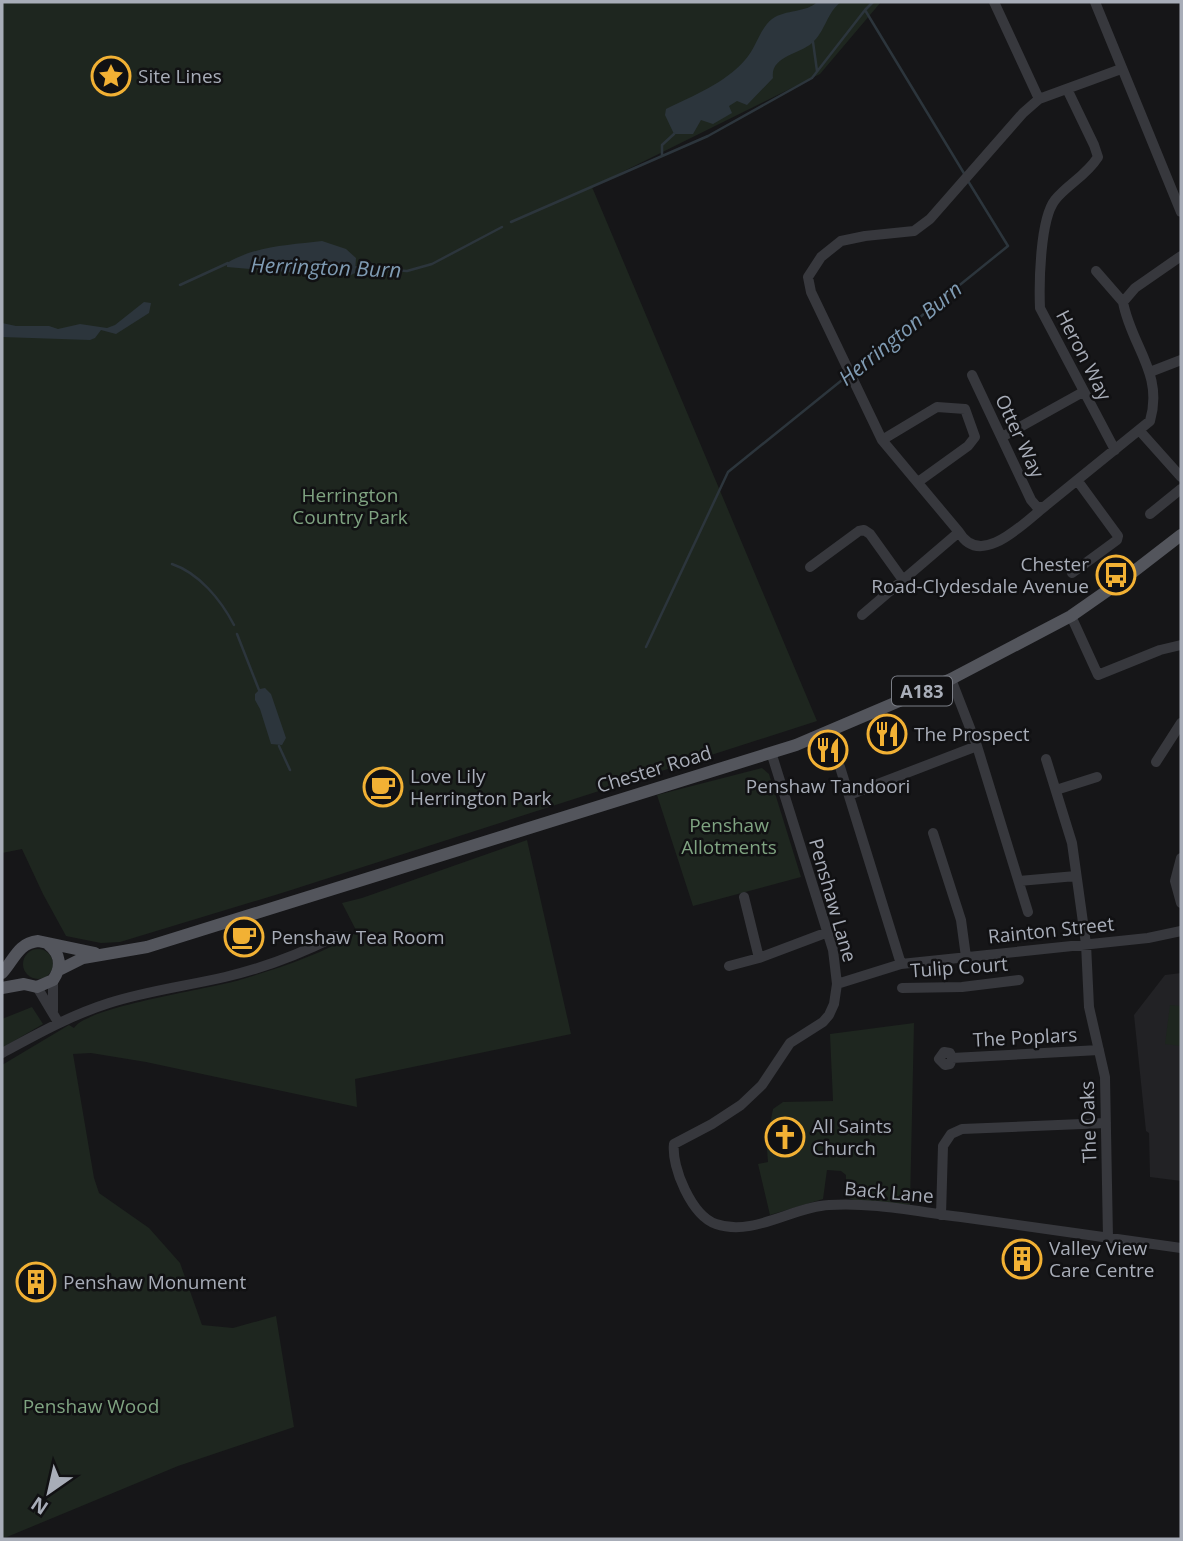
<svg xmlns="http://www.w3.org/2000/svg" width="1183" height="1541" viewBox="0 0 1183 1541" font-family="'Open Sans',sans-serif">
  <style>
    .built { fill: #222225 }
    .green { fill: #1e261f }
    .water { fill: #2c353c }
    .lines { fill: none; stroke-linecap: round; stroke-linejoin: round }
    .stream { stroke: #2c353c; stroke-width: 2.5 }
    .minor { stroke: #37383d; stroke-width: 10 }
    .major { stroke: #53555c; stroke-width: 12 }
    .labels { text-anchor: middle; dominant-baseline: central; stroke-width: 5; stroke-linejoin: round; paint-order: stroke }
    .shield { fill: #111113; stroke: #7b7e86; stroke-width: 2 }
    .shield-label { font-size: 18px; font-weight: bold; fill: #a8adb8 }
    .poi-label { font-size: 19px; fill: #a8adb8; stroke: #111113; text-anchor: start }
    .street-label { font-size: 19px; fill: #a8adb8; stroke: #111113 }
    .park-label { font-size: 19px; fill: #7fa381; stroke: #111113 }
    .water-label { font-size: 21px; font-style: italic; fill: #7f9bb3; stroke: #111113 }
  </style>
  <rect width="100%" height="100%" fill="#161618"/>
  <path class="built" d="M1181,973v208l-31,-4 -1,-44 -3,-2 -12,-116 31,-40z"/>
  <path class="green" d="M2,2h879l-61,72 -228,113 225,534 -532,171 -165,50 -19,1 -35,-7 -23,-42 -21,-45 -20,4z
    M762,768l7,6 32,103 -108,29 -36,-111z
    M527,840l44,194 -216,45 2,28 -211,-45 -55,-9 -18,1 21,124 5,15 50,35 31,35 22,62 31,3 43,-12 18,111 -116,39 -176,73v-474l67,-40 5,3c14,-22 138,-39 169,-49 39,-12 80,-25 114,-47l-15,-29 20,-5z
    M23 964a15 15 0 1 1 30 0a15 15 0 1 1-30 0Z
    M1170,1005l11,1v40l-16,-2z
    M32,1007l11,17 -41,24v-29z
    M914,1023l-4,182 -48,-2 -16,-6v-22l-5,-4 -14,-1 -4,29 -53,16 -12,-51 10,-2 -2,-26 2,-1 5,-26 10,-7 50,-1 -3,-67z"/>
  <path class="water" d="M817,2h24c-14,10 -16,30 -29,41 -12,11 -42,13 -39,35l-26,27 -10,-4 -8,5 3,7 -19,11 -12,-4 -8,14h-19l-9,-19 1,-6c27,-13 59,-26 79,-49 11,-12 15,-32 27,-41 14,-10 34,-6 45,-17z
    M322,241l24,8 10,9 -1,15 -8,4 -120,-10v-4c28,-17 62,-18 95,-22z
    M144,302l7,1 -2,10 -33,21 -15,-4 -6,8 -5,2 -88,-3v-14l14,3h33l9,3 22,-5 27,4 8,-3z
    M265,688l6,6 15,44 -4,7 -11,-1 -11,-35 -5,-9v-6l5,-5z"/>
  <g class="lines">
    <path class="stream" d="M873,2l-8,8 100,165
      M813,42l4,29
      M662,156v-11l12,-11
      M511,222l197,-86 104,-58 53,-68
      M353,267l54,4 25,-7 70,-37
      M180,285l48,-22
      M852,372l156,-126 -40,-65
      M172,564c27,9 49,36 62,61
      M237,634l22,56
      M646,647l82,-175 119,-96
      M279,746l11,24"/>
    <path class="minor" d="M994,2l45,97
      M1095,2l86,210
      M1067,89l27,56 4,12c-12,19 -30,27 -43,43 -15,19 -16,83 -15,108l75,142
      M1096,271l27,31
      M1150,372l31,-12
      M972,375l59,125 6,7h7l106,-86c14,-48 -19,-75 -27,-119l12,-14 46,-32
      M1139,430l42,47
      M1002,437l81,-45
      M882,440l55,-33 28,2 10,28 -7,9 -50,36
      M1150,514l31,-25
      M959,532c21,37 65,-9 85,-25
      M810,567l49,-36 5,-1 6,4 33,46
      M1072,573l45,-33 1,-4 -41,-56
      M862,615l97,-83 -77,-92 -71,-148 -3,-15 13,-20 20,-16 24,-5 49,-5 16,-12 93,-106 16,-14 82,-30
      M1071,616l27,59 62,-25 21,-5
      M951,679l26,67 51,166
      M771,752l62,198 4,34 -3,20 -5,11 -6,7 -33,21 -28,42 -21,20 -29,19 -38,20c-3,23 18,72 42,80 37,13 76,-17 113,-19 44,-3 89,7 132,12 73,10 147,21 220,31
      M1046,759l26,84 14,101 3,63 16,70 3,161
      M1156,762l25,-39
      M840,767l61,197
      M1056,790l41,-13
      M849,795l128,-49
      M933,833l28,87 5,37
      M1181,858l-6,23 6,22
      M1019,881l57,-5
      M744,897l15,61
      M729,966l30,-8 69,-26
      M53,980v31
      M837,984l64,-20 247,-26 33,-7
      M37,987l21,35
      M902,988l60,-1 57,-7
      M2,1053c35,-19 69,-38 107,-50 37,-12 77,-17 116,-26 39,-9 75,-23 111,-41
      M952,1058l-2,-5 -6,-1 -5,7 6,6 5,-1 2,-6 147,-8
      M941,1215l2,-69 8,-12 11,-5 144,-6"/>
    <path class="major" d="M59,970l24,-12 64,-11 649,-202 155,-66 120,-63 53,-37 57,-44
      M2,973c12,-13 16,-30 36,-32l57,12
      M2,988l22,-4 13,3 16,-7c9,-13 8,-26 -5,-36"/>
  </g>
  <defs>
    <symbol id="sight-ring" viewBox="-11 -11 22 22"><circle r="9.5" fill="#111113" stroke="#f2b134" stroke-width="1.5"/><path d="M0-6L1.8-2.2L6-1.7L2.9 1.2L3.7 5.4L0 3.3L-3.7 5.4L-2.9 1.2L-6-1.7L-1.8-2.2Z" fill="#f2b134"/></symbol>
    <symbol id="bus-ring" viewBox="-11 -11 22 22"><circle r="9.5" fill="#111113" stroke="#f2b134" stroke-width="1.5"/><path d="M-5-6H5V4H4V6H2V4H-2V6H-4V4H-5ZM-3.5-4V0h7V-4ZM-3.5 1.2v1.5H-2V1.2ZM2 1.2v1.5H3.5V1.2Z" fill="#f2b134"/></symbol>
    <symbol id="restaurant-ring" viewBox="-11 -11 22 22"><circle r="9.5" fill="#111113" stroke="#f2b134" stroke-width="1.5"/><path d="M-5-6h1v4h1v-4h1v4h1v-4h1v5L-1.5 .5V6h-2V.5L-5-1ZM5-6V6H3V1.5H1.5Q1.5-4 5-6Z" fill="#f2b134"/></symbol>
    <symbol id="cafe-ring" viewBox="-11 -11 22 22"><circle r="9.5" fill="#111113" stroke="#f2b134" stroke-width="1.5"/><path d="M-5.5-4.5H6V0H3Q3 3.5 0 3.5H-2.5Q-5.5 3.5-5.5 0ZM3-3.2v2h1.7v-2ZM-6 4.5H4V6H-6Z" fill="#f2b134"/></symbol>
    <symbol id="church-ring" viewBox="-11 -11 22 22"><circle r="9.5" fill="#111113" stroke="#f2b134" stroke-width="1.5"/><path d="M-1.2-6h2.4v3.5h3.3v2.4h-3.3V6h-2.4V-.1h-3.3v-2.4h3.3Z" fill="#f2b134"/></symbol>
    <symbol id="building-ring" viewBox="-11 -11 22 22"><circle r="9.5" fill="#111113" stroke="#f2b134" stroke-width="1.5"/><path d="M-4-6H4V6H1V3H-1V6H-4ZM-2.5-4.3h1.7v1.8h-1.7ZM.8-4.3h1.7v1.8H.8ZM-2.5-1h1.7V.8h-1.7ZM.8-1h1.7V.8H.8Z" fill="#f2b134"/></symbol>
  </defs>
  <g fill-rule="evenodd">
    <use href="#sight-ring" x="89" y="54" width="44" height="44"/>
    <use href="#bus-ring" x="1094" y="553" width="44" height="44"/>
    <use href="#restaurant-ring" x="865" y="712" width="44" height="44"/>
    <use href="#restaurant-ring" x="806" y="728" width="44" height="44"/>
    <use href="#cafe-ring" x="361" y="765" width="44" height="44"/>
    <use href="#cafe-ring" x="222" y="915" width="44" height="44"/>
    <use href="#church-ring" x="763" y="1115" width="44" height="44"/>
    <use href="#building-ring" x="1000" y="1237" width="44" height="44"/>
    <use href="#building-ring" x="14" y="1260" width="44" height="44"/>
  </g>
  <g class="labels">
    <rect class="shield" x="892" y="676.5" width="60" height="29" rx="5"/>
    <g class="shield-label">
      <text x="922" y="691">A183</text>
    </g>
    <g class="poi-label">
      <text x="138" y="76">Site Lines</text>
      <text x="1089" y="564" text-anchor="end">Chester<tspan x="1089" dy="22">Road-Clydesdale Avenue</tspan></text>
      <text x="914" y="734">The Prospect</text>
      <text x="410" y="776">Love Lily<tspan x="410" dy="22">Herrington Park</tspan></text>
      <text x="828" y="786" text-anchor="middle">Penshaw Tandoori</text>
      <text x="271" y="937">Penshaw Tea Room</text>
      <text x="812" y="1126">All Saints<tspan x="812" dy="22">Church</tspan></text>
      <text x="1049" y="1248">Valley View<tspan x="1049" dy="22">Care Centre</tspan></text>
      <text x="63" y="1282">Penshaw Monument</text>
    </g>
    <g class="street-label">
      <text transform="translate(1084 355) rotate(63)">Heron Way</text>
      <text transform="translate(1020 436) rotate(65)">Otter Way</text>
      <text transform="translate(654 769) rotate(-17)">Chester Road</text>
      <text transform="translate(833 900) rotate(74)">Penshaw Lane</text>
      <text transform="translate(1051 930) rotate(-6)">Rainton Street</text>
      <text transform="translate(959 967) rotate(-4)">Tulip Court</text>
      <text transform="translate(1025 1037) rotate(-3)">The Poplars</text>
      <text transform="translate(1088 1122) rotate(-92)">The Oaks</text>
      <text transform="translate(889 1192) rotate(5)">Back Lane</text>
    </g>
    <g class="park-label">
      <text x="350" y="495">Herrington<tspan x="350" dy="22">Country Park</tspan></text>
      <text x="729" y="825">Penshaw<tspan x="729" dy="22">Allotments</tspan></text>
      <text x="91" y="1406">Penshaw Wood</text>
    </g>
    <g class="water-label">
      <text transform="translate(326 267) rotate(2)">Herrington Burn</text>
      <text transform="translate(900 333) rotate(-39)">Herrington Burn</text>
    </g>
  </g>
  <rect width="1183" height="1541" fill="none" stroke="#a8adb8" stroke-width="7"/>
  <g transform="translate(49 1492) rotate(214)" stroke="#111113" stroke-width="5" paint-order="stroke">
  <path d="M0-5L12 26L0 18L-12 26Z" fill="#a8adb8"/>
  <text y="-10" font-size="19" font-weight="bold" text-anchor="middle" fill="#a8adb8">N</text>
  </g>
</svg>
